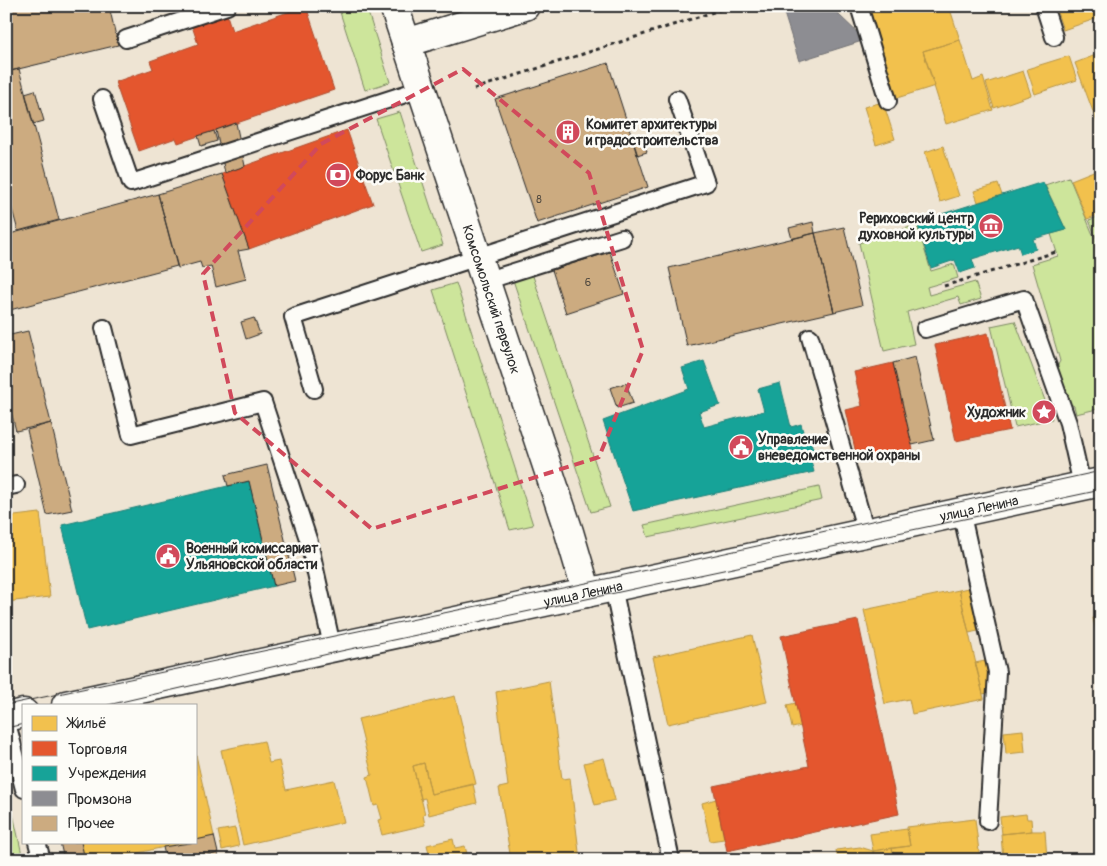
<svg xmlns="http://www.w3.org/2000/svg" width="1107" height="866" viewBox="0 0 1107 866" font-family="Pangolin,sans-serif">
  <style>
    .green { fill: #cde59b; stroke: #7c8863 }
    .homes { fill: #f2c14e; stroke: #b69444 }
    .shops { fill: #e4572e; stroke: #ac4a2d }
    .public { fill: #17a398; stroke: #1d7f77 }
    .industry { fill: #8d8d92; stroke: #707073 }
    .building { fill: #ccab80; stroke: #2b2b2b }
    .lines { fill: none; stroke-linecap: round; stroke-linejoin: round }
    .lane-casing { stroke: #2b2b2b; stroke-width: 20 }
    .street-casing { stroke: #2b2b2b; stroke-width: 31 }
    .secondary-casing { stroke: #2b2b2b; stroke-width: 31 }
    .path { stroke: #2b2b2b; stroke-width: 3; stroke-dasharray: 4 4; stroke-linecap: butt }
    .lane { stroke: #fdfcf7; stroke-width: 16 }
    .street { stroke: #fdfcf7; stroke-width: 28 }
    .secondary { stroke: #fdfcf7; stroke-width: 28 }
    .tram { stroke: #2b2b2b; stroke-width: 1 }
    .marked { fill: none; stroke: #d1495b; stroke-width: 4; stroke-dasharray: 10 6; stroke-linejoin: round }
    .labels { text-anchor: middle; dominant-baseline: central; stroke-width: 5; stroke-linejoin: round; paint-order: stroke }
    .number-label { font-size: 11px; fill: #534b40 }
    .poi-label { font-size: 14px; font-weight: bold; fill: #2b2b2b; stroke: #fdfcf7; text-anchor: start }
    .street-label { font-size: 14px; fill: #2b2b2b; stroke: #fdfcf7 }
  </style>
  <rect width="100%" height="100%" fill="#eee4d3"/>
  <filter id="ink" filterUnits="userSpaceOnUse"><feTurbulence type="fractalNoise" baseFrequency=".02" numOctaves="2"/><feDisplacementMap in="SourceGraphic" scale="10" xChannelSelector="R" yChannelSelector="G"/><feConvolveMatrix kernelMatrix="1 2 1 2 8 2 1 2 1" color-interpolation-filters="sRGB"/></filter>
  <g filter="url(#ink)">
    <path class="green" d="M338,6h28l24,76 -25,8z
      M400,112l43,133 -22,7 -45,-133z
      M1069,177l32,77v154l-25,6 -2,-8 -7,-4 -11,-33 4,-8 -28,-97 26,-8 -7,-22 15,-4 -21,-45z
      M1101,216v34l-12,-30z
      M917,225l14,46 23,-7 4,14 -31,9 2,8 46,-13 6,17 -20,6 -3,-8 -51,15 7,32 -30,7 -25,-108z
      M532,273l78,234 -19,5 -78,-232z
      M456,283l77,242 -23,5 -77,-240z
      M1015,321l37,98 -37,8 -24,-101z
      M819,487l3,13 -174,37 -4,-12z
      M9,796l14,63 -17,1v-63z"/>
    <path class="homes" d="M868,6h81l11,34 -37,11 12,35 -38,12z
      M1055,6h46v11l-38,13z
      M960,40l13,41 10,-4 10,33 -47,14 -23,-73z
      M1101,53v70l-3,2 -23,-62z
      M1069,56l8,24 -42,14 -8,-25z
      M1023,71l8,24 -37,13 -8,-25z
      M883,102l12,37 -19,6 -12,-38z
      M943,146l16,50 -19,6 -15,-50z
      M1101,168v46l-14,5 -16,-39z
      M998,184l4,11 -24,7 -4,-11z
      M40,513l10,84 -44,5v-85z
      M972,587l10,43 -13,3 -10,-43z
      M959,590l25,109 -72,15 -3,-15 -24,5 -21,-94z
      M1101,616v33h-1l-7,-31z
      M752,635l15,67 -99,22 -15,-67z
      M985,661l7,31 -9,2 -8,-31z
      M549,681l13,98 8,-1 10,82h-69l-12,-72 9,-2 -12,-94z
      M455,696l21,88 -45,10 -7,-31 -11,3 12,48 -2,1 2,10 -43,10 -4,-15 4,-1 -4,-14 -4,1 -7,-29 5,-2 -14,-56z
      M796,703l5,23 -9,2 -5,-23z
      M1023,730l2,22 -19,2 -2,-22z
      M264,741l5,22 10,-2 7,29 48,-10 10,42 -101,23 -22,-95z
      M196,755l18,81 -18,4z
      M604,758l11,42 -20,5 -11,-42z
      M424,763l7,31 42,-10 4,19 -48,12 -4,-17 -4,1 -8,-33z
      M716,799l8,40 -14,2 -8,-38z
      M1026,814l1,5h4l1,12 -30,3 -2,-17z
      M975,819l5,41h-86l-2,-12 18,-2 -3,-19z
      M235,828l4,18 -17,4 -4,-19z
      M907,829l3,17 -37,5 -3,-17z
      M1032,831h13l2,28 -44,1 -2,-26z
      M453,839l2,9 10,-2 3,12 -37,2 -4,-15z
      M81,842h106l-81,18h-21z
      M860,847l13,4 1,9h-36l-2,-10z
      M892,848l2,12h-20l-1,-9z"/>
    <path class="shops" d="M306,6l28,84 -156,53 -2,-5 -37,13 -24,-69 38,-13 -3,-8 48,-17 -7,-21 35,-11 6,19z
      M347,130l26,74 -124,45 -27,-75z
      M988,333l22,97 -54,11 -21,-96z
      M893,363l20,87 -55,12 -12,-52 16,-4 -8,-34z
      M858,620l41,194 -172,37 -14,-65 96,-20 -28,-130z"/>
    <path class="public" d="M1043,182l23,48 -33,9 3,10 -15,5 -3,-9 -46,14 3,9 -15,5 -5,-13 -24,8 -14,-46z
      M704,361l16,44 -21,7 5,15 60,-16 -6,-22 22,-6 11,44 10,-3 5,19 5,-1 4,14 -5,1 4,15 -181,39 -30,-90 86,-32 -7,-21z
      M249,481l25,105 -187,44 -25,-105z"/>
    <path class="industry" d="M794,6h40l5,9 22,21 1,5 -63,20 -16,-51z"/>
    <path class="building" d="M6,6h103l9,39 -112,27z
      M608,63l40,124 -111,36 -42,-124z
      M19,69l40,151 -41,11 -12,-44v-115z
      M35,90l9,31 -11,3 -8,-31z
      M236,123l9,43 -20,7 -9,-43z
      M214,131l3,10 -16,5 -3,-10z
      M641,135l6,17 -10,3 -5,-17z
      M222,174l27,75 -11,2 8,28 -30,8 -5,-21 -9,2 -2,-6 -22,6 -20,-74z
      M158,194l19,72 -171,45v-76z
      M813,222l2,11 -23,6 -3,-11z
      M844,227l18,78 -28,7 -19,-79z
      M815,233l19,79 -147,34 -18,-78z
      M610,252l14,42 -58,19 -14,-43z
      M254,318l6,16 -14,5 -5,-17z
      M28,331l23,92 -35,8 -10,-39v-56z
      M915,357l19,83 -22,5 -19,-82z
      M626,383l7,20 -16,5 -7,-20z
      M51,423l21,87 -25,5 -20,-85z
      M267,465l28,116 -21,5 -25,-105 -21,5 -3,-11z
      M214,836l4,17 -31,7h-21l-3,-13 33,-5v-2z
      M60,842h21l4,18h-21z
      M218,853l1,7h-32z"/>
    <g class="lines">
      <defs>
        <path id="lane" d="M859,6l29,95
          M1044,6l10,31
          M126,39l101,-33
          M102,99l29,84 290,-94
          M485,281l137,-43
          M104,328l27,107 132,-33 46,140 23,104
          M925,329l99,-30 44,124 14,62
          M810,337l56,195
          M314,389l-21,-72 413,-134 -29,-84
          M6,487l10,-2
          M961,511l36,161 -9,149
          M613,587l58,273
          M6,719l18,70
          M37,842l5,18"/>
        <g id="street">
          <path id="s1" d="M394,6l175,526 18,61"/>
          <path d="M406,43l119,-37"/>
        </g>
        <g id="secondary">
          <path id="s2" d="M66,705l1035,-223"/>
          <path d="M6,717l18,-4"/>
        </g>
      </defs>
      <use href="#lane" class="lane-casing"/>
      <use href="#street" class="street-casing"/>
      <use href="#secondary" class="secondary-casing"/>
      <path class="path" d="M474,89l258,-83
        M944,286l112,-34"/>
      <use href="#lane" class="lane"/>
      <use href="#street" class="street"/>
      <use href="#secondary" class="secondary"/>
      <path class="tram" d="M6,705l609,-128 486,-106
        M108,705l233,-54 760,-161
        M6,728l18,-4"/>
    </g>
  </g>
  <path class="marked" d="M463,69l126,104 54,177 -44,107 -227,72 -137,-116 -32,-139 118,-130z"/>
  <defs>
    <symbol id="building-disc" viewBox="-11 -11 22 22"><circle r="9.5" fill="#d1495b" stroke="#fdfcf7"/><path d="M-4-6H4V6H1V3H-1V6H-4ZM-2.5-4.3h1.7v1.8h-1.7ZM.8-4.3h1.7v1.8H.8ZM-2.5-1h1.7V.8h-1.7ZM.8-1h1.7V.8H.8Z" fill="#fff"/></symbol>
    <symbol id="bank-disc" viewBox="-11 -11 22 22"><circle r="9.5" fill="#d1495b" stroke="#fdfcf7"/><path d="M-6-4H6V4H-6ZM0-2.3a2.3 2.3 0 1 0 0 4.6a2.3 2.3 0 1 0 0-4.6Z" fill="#fff"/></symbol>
    <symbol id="museum-disc" viewBox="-11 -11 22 22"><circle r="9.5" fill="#d1495b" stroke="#fdfcf7"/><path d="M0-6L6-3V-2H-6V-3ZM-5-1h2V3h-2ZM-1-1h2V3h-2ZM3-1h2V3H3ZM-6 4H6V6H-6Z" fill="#fff"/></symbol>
    <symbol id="sight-disc" viewBox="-11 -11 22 22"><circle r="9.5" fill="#d1495b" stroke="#fdfcf7"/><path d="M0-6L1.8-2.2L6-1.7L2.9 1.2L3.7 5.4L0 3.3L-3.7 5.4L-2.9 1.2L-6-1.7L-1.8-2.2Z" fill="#fff"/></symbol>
    <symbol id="civic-disc" viewBox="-11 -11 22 22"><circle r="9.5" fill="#d1495b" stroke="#fdfcf7"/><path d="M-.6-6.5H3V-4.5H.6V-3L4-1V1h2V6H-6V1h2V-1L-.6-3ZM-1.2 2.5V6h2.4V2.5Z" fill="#fff"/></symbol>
  </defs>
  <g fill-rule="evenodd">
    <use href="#building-disc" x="554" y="118" width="28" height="28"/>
    <use href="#bank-disc" x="324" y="161" width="28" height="28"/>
    <use href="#museum-disc" x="977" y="212" width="28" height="28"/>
    <use href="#sight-disc" x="1030" y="398" width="28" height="28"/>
    <use href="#civic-disc" x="727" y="433" width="28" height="28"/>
    <use href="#civic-disc" x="154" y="542" width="28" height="28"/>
  </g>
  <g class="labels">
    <g class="number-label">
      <text x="539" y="199">8</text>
      <text x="588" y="282">6</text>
    </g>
    <g class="poi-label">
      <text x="586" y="124">Комитет архитектуры<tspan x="586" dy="16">и градостроительства</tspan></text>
      <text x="356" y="175">Форус Банк</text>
      <text x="974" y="218" text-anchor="end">Рериховский центр<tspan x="974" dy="16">духовной культуры</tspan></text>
      <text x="1026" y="412" text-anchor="end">Художник</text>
      <text x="758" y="439">Управление<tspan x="758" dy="16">вневедомственной охраны</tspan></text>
      <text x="186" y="548">Военный комиссариат<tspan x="186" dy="16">Ульяновской области</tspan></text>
    </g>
    <g class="street-label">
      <text stroke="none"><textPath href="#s1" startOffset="309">Комсомольский переулок</textPath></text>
      <text stroke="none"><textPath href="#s2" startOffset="934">улица Ленина</textPath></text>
      <text stroke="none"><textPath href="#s2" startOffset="529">улица Ленина</textPath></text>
    </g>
  </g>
  <rect width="1107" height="866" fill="none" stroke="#fdfcf7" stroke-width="25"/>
  <rect x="12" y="12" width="1082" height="841" fill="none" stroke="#2b2b2b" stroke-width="2" filter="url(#ink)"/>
  <rect x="22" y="704" width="175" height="140" fill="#fdfcf7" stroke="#a9a8a5"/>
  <rect x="32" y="716" width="25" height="15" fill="#f2c14e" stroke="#a9a8a5"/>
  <text x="68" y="728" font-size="15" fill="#2b2b2b">Жильё</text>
  <rect x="32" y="741" width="25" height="15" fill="#e4572e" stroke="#a9a8a5"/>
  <text x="68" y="754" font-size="15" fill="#2b2b2b">Торговля</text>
  <rect x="32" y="766" width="25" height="15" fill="#17a398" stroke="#a9a8a5"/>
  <text x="68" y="778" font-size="15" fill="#2b2b2b">Учреждения</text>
  <rect x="32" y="791" width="25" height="15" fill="#8d8d92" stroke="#a9a8a5"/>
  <text x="68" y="804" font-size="15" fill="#2b2b2b">Промзона</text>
  <rect x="32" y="816" width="25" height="15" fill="#ccab80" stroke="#a9a8a5"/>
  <text x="68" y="828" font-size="15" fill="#2b2b2b">Прочее</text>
</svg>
